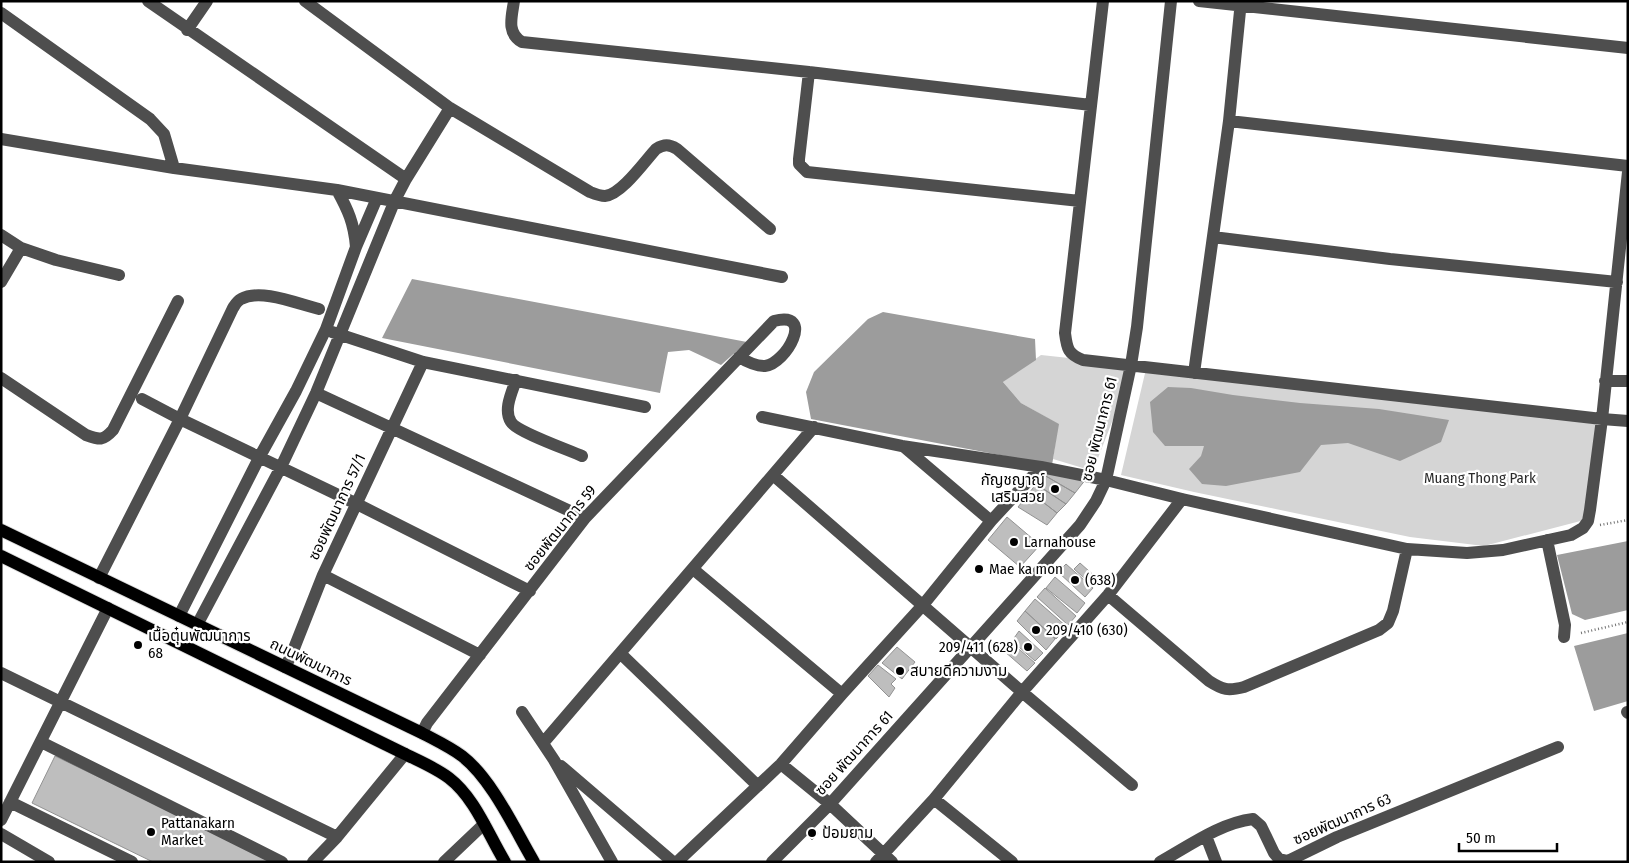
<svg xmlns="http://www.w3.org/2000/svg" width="1629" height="863" viewBox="0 0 1629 863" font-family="'Fira Sans Condensed','Noto Sans Thai',sans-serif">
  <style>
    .green { fill: #d5d5d5 }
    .water { fill: #9c9c9c }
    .building { fill: #bebebe; stroke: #929292 }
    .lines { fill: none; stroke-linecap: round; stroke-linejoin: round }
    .major-casing { stroke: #dbdbdb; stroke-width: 14 }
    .path { stroke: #707070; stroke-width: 2.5; stroke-dasharray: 1 2.5; stroke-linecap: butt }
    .minor { stroke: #4e4e4e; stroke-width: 12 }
    .major { stroke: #000; stroke-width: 12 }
    .poi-dot { fill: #000; stroke: #fff; stroke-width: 2 }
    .labels { text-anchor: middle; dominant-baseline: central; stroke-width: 4.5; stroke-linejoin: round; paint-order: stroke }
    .street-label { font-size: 15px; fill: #000; stroke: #fff }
    .park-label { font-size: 15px; fill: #2c2c2c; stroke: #fff }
    .poi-label { font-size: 15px; fill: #000; stroke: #fff; text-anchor: start }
  </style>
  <rect width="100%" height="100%" fill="#fff"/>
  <path class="green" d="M1041,355l93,10 -41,106 -40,-12 5,-35 -37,-21 -18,-21z
    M1146,369l451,55 -5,94 -108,28 -74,-9 -216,-45 -73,-17z"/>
  <path class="water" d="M412,279l335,63 -26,23 -32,-15 -21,2 -8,41 -278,-55z
    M883,312l152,27 1,21 -33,22 18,21 38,21 -7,41 -241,-46 -5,-27 8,-20 54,-53z
    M1168,387l23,1 42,7 67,8 79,6 70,11 -8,22 -41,19 -52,-18 -27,2 -21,27 -74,14 -24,-2 -13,-15 12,-13 3,-10h-39l-12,-14 -3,-30z
    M1628,541v69l-43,10 -13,-6 -15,-59z
    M1628,633v68l-34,10 -20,-65z"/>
  <path class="building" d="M1046,470l40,9 -11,14 -31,-18z
    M1044,475l31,18 -9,11 -30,-20z
    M1036,484l30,20 -9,9 -27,-21z
    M1030,492l27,21 -10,12 -29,-18z
    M1007,517l33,28 -20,22 -32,-27z
    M1080,563l19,17 -5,7 -20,-18z
    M1066,564l27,24 -8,9 -27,-25z
    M1055,577l30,26 -8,10 -31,-25z
    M1045,588l31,28 -8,9 -31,-28z
    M1035,599l32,28 -11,12 -31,-28z
    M1025,611l30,28 -9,11 -29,-29z
    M1019,631l24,22 -8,8 -23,-20z
    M1012,643l23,20 -8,8 -23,-20z
    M897,647l18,15 -13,17 -20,-16z
    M878,665l18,14 -5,5 4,4 -6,9 -21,-21z
    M55,756l216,104 -1,2h-117l-121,-59z
    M811,827l7,6 -6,7 -7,-7z"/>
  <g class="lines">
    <defs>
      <path id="major" d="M1,530l421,203c13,7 28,14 40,23 30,23 53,74 72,106
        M1,556l404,198c14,7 31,14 44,24 26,20 39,56 56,84"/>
    </defs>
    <use href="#major" class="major-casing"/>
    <path class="path" d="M1600,525l28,-5
      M1581,633l47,-11"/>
    <path class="minor" d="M148,1l258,178
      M305,1l145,107 140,84c5,2 10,4 15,4 16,-1 40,-35 51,-47 8,-5 13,-5 21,0l93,80
      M514,1c-2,15 -8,32 8,41l287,30 282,33
      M1103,1l-38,332c2,16 3,21 18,27l519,59 26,2
      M1199,1l429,47
      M1,13l149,106 14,15 10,34
      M187,30l20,-29
      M809,72l-10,87v5l8,8 273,29
      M1229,121l399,45
      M1,139l173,29 163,22 445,87
      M337,190c11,20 17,33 19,57
      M1,235l20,13
      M1213,237l177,22 227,23
      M1,282l20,-34 35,12 63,15
      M332,332l91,30 222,45
      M1194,373l35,-252 12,-120
      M1,378l85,57c14,5 17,6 27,-5l65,-129
      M516,380c-4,12 -13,30 -5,42 6,10 58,28 71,34
      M1605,381h23
      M316,393l269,125
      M142,399l38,20 177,85 173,87
      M762,417l140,29 139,21 65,13 76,19 225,50 60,4 36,-3 68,-15 12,-7 5,-7 2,-11 12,-91 26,-247
      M903,446l88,75
      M773,475l249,217 110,93
      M1547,540l18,85 -1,12
      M693,569l149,125
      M323,575l157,80
      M99,578l81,-159 53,-111c2,-3 4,-7 8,-9 20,-11 57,5 78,10
      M1108,595l101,86c14,9 19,10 35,6l135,-57 9,-7 5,-12 14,-62
      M179,616l81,-160 36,-65 30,-62 30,-82 21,-49
      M197,625l84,-158 35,-74 79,-193 11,-21 44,-71
      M621,654l137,132
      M285,667l6,-11 32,-81 100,-213
      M1,673l336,164
      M522,712l32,48 58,102
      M1627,712l1,1
      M422,733l5,-10 158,-205 189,-197c42,-11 12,43 -9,45 -10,0 -18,-4 -26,-9
      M41,742l241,120
      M543,743l271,-316
      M781,764l49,40 62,58
      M561,766l112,96
      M934,799l78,63
      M10,802l122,60
      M1,820l107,-212
      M1,834l48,28
      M1206,836l10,26
      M313,862l24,-25 68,-83
      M444,862l40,-38
      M677,862l104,-98 61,-70 81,-89 68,-84 50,-54
      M772,862l58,-58 250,-279 16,-24 10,-21 25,-115 6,-38 34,-326
      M876,862l58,-63 88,-107 86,-97 74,-96
      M1160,862c29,-16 60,-39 93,-43l8,7 13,27 5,6 9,2 49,-24 221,-90"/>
    <use href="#major" class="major"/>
  </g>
  <g class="poi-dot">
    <circle cx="1055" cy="489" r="5"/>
    <circle cx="1014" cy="542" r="5"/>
    <circle cx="979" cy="569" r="5"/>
    <circle cx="1075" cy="580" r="5"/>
    <circle cx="1036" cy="630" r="5"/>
    <circle cx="138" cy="645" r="5"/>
    <circle cx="1028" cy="647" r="5"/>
    <circle cx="900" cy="671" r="5"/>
    <circle cx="151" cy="832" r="5"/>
    <circle cx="812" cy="833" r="5"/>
  </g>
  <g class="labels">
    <g class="street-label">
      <text transform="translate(1099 429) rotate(-76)">ซอย พัฒนาการ 61</text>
      <text transform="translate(337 507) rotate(-65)">ซอยพัฒนาการ 57/1</text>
      <text transform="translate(560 528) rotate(-51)">ซอยพัฒนาการ 59</text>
      <text transform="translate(311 662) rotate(26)">ถนนพัฒนาการ</text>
      <text transform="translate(854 753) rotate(-48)">ซอย พัฒนาการ 61</text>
      <text transform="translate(1342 819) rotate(-24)">ซอยพัฒนาการ 63</text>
    </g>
    <g class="park-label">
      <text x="1480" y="478">Muang Thong Park</text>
    </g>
    <g class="poi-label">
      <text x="1045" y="480" text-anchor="end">กัญชญาญ์<tspan x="1045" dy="17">เสริมสวย</tspan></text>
      <text x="1024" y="542">Larnahouse</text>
      <text x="989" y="569">Mae ka mon</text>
      <text x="1085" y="580">(638)</text>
      <text x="1046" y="630">209/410 (630)</text>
      <text x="148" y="636">เนื้อตุ๋นพัฒนาการ<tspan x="148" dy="17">68</tspan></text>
      <text x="1018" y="647" text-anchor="end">209/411 (628)</text>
      <text x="910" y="671">สบายดีความงาม</text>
      <text x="161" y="823">Pattanakarn<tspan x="161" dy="17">Market</tspan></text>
      <text x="822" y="833">ป้อมยาม</text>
    </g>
  </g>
  <rect width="1629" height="863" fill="none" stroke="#000000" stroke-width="5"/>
  <path d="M1459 843v8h98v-8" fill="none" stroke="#000000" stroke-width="2.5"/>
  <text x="1466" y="843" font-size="15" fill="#000000" stroke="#ffffff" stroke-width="4" paint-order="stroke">50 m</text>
</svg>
